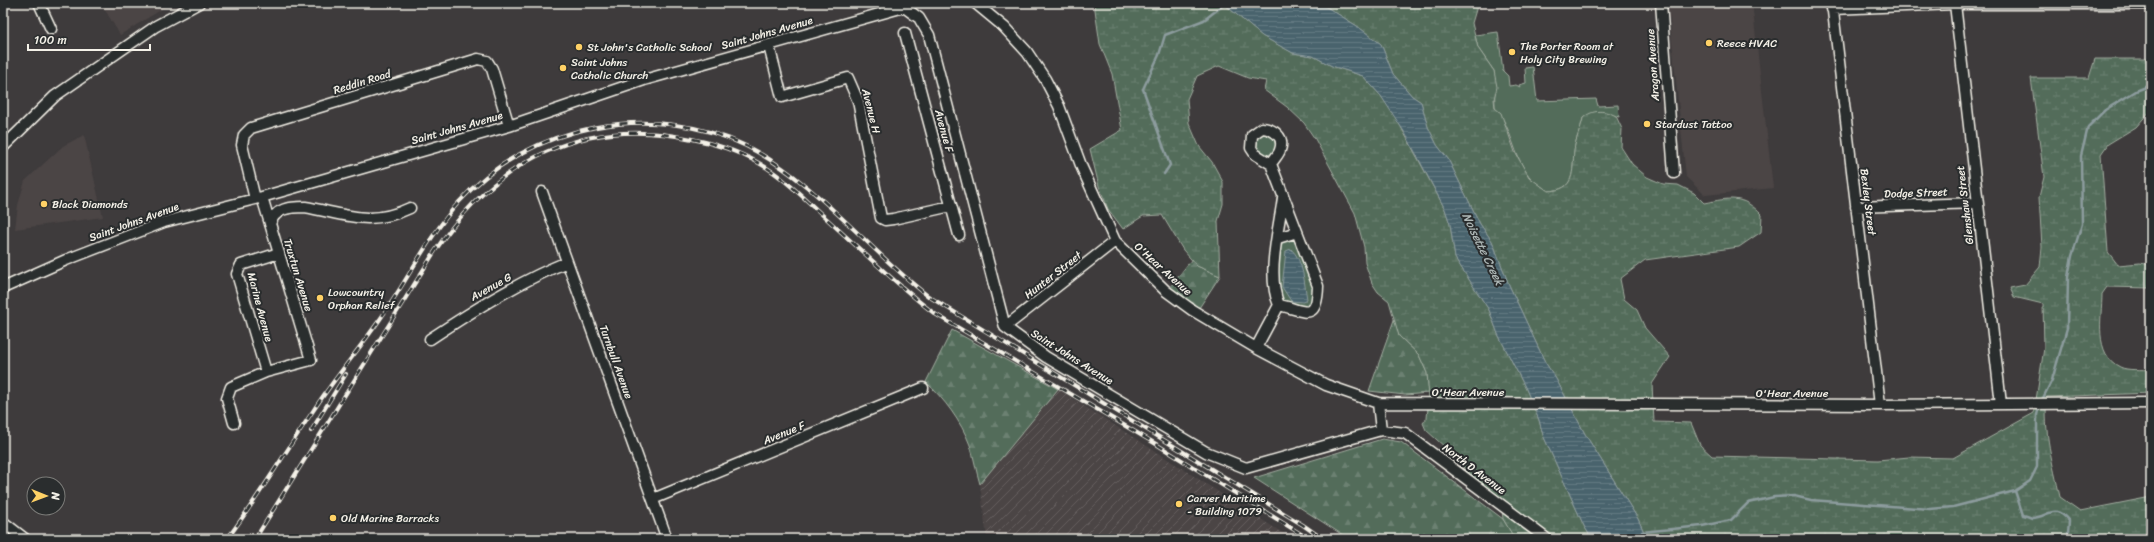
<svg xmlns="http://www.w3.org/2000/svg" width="2154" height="542" viewBox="0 0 2154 542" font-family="Sriracha,sans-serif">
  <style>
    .built { fill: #4c4545 }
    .industrial { fill: url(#industrial-furrows) }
    .grass { fill: #526c5a; stroke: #a3aea1 }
    .forest { fill: url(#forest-firs); stroke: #a3aea1 }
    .wetland { fill: url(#wetland-marsh); stroke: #a3aea1 }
    .water { fill: url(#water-rules); stroke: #8d9c9e }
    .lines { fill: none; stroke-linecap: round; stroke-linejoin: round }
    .stream { stroke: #8d9c9e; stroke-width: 2.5 }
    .minor-casing { stroke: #f4f1e8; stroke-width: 13 }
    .minor { stroke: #2a2d2e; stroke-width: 10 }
    .rail-casing { stroke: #f4f1e8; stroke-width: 4 }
    .rail { stroke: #2a2d2e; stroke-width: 2.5; stroke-dasharray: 8; stroke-linecap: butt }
    .poi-dot { fill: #ffd166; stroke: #2a2d2e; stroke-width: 1.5 }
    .labels { text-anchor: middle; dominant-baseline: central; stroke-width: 4; stroke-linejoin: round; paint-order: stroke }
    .street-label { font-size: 11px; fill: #f4f1e8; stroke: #2a2d2e }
    .poi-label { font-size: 11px; fill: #f4f1e8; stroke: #2a2d2e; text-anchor: start }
    .water-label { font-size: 12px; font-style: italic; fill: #afb8b7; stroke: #2a2d2e }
  </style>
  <defs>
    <pattern id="industrial-furrows" width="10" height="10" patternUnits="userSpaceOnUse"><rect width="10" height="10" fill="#4c4545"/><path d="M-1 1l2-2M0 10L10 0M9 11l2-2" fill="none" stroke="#666060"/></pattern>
    <pattern id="forest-firs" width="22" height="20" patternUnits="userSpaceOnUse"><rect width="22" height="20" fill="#526c5a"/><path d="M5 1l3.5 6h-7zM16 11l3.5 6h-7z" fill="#6c8172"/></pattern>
    <pattern id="wetland-marsh" width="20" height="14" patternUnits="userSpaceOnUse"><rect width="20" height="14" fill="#526c5a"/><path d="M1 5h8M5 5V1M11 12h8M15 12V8" fill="none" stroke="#6c8172"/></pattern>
    <pattern id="water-rules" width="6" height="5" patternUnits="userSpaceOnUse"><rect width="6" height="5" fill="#48636d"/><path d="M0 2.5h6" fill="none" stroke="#637a82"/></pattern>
  </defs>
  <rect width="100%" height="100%" fill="#3e3b3c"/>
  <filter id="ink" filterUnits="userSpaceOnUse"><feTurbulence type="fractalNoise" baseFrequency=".025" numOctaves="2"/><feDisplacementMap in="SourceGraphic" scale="8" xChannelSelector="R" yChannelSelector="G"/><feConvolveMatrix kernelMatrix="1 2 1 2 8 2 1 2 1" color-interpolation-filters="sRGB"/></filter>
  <g filter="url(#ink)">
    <path class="built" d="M105,3h67l-52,32 -18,-30z
      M1668,3h84l21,185 -68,7 -19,-18z
      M84,135l19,82 -88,12 3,-24 7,-24 38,-35z"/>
    <path class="industrial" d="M1058,389l234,150h-305l-7,-55z"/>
    <path class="grass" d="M1498,32l5,39 5,5 1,10 7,-1 4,2 -1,-2 7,-2 -1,-15 8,-1 4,34 59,-2 2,7 20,-1 1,12c-17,-6 -19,-8 -36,1 -2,11 -8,22 -9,33 -2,21 2,39 -26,40 -6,-4 -14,-9 -19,-15 -16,-20 -17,-50 -34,-68l-1,-37 -16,-23 -3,-13z
      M1255 144a11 11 0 1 1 22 0a11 11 0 1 1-22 0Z
      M1290,237l7,3 18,48 -4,17 -4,3c-7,-2 -15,-3 -21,-6 -18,-8 -7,-46 -5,-61z"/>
    <path class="forest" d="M1192,259l5,7 23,10 -21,32 -29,-21z
      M1395,317l4,19 20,19 8,18 2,20 -24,2 -36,-4z
      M952,330l106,59 -78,95c-4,-13 -6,-27 -10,-39 -9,-24 -26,-46 -44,-63z
      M1382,439l19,3 102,77 12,20h-166l-95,-61z"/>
    <path class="wetland" d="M1094,3h129l39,33 31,17 20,3 19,10 31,10 18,20 13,18 51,95 5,15 5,34 34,52 9,24 28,55 13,31 4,15 41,91 8,13h-77l-12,-20 -2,-18 -35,-31 -20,-22 -20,-18 -3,-7 4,-5 2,-21 -2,-24 -8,-18 -20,-19 -10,-35 -11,-9 -6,-9 -7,-20 -1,-16 -9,-34 -40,-74 -11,-16 -17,-16 -23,-17 2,-9 -18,-3 -29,-12 -22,10 -10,23 2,24 10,23 13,16 11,20v22l-5,17 2,55 -23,-10 -14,-16 -21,-35 -19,1 -20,13 -15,-20 -9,-23 -9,-37 32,-19 -10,-56 -12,-30z
      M1320,3h158l-6,20 6,25 16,23 3,16 -3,12 1,9 6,5 14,39 14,25 19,14c28,-1 24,-19 26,-40 1,-11 7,-22 9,-33 10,-9 22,-8 33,-2l6,13 -1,18 11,17 15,13 16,7 15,1 16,8 10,10c26,-5 38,-9 58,12l-1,17 -22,15 -94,13 -25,19 4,20 13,11 8,18 25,29 -18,27 2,38 37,1 9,22 12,11 166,4 31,-3 44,1 81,-45 10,-65 -1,-44 -29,-7 -4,-9 15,-3 15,-18 2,-20 -3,-50 5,-20 -13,-99h58l6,-19h56v51l-15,17 -28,17 -7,10 7,98 10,13 22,-2 11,2v23l-44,-1 -5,7c0,24 -9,60 18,73 8,4 22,2 31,3v23l-104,4c-4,34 6,67 13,100l20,14 71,-14v39l-4,3h-500l-9,-20 -53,-85 -29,-55 -11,-17 -36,-77 -17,-44 -12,-17 -32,-65 -11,-14 -9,-18 -7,-25 -9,-6 -19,-22 -12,-30 -24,-18z"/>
    <path class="water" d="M1223,3h97l37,23 24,18 12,30 19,22 9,6 7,25 9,18 11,14 32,65 12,17 17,44 36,77 11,17 29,55 53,85 9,20h-55l-8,-13 -41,-91 -4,-15 -13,-31 -28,-55 -9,-24 -34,-52 -5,-34 -5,-15 -40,-76 -24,-37 -18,-20 -31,-10 -19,-10 -20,-3 -31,-17z
      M1291,249c13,12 13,34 16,50l-4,3 -12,-1 -9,-14 4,-36z"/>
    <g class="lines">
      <path class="stream" d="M1164,174l6,-9 -27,-76 16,-34 6,-20 39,-15 22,-17
        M2041,402l11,-22 15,-52 1,-51 4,-21 10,-32 -1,-68 7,-29 17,-17 31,-19 15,-6
        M2015,491l8,24c2,0 6,2 9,3 16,0 21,-16 37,3l-1,12
        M1642,532l60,-6 29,-6 17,-17 26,-6 20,-1 17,4 119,9 23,-2 62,-16 15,-10 7,-14v-52l2,-8"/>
      <defs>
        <path id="minor" d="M39,3l12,26
          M975,3l29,24 23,25 18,27 14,27 23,62 33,73 51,50 26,19 64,38 70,37 52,18 502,2 271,-2
          M1661,3l13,170
          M1832,3l48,402
          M1955,4l46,400
          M1832,9l123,-5h196
          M905,33l54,202
          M769,46l13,51 66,-19 10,23 23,117 4,2 8,-1 58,-13
          M1262,128c11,1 23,8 18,22 -1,4 -6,9 -9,14l-16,-10 -4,-6 1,-13z
          M3,147l52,-51 101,-70 43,-23
          M1271,164l47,122c-1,38 -14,24 -39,19 -13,-30 0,-76 4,-107
          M542,192l125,347
          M255,199l-13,-54 2,-10 7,-7 227,-69 9,2 5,8 17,57
          M1856,207l121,-4
          M270,224c5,-16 20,-17 35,-17 40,7 65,20 105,1
          M1278,238l19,-6
          M3,288l63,-28 98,-38 91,-23 254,-73 135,-46 260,-73 15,11 10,17 76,292 41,30 160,95 40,16 135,-38 24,3 142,106
          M1005,327l110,-86
          M430,339c44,-29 88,-57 137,-77
          M1256,348l23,-43
          M266,372l-29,-98 4,-9 38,-12
          M1378,403l3,27
          M234,423l-7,-25 4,-11 35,-15 45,-12 -49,-163
          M653,499l270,-111
          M3,522l22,17"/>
      </defs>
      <use href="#minor" class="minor-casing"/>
      <use href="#minor" class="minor"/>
      <defs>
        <path id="rail" d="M311,431l35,-57
          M227,539c31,-41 57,-85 86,-128 20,-31 44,-59 65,-89 28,-39 49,-84 81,-120 70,-78 194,-102 287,-56 71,36 120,102 182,150l375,229 20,14
          M255,539l180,-288c60,-90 148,-136 257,-112 29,6 57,16 81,33 20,14 37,32 55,48 35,32 69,65 107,94l221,130 153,95"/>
      </defs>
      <use href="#rail" class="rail-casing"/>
      <use href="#rail" class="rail"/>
    </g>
  </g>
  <g class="poi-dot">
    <circle cx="1709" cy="43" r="4"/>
    <circle cx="579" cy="47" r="4"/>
    <circle cx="1512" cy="52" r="4"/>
    <circle cx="563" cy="68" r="4"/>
    <circle cx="1647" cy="124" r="4"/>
    <circle cx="44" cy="204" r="4"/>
    <circle cx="320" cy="298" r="4"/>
    <circle cx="1179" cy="504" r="4"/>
    <circle cx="333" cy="518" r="4"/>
  </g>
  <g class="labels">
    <g class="street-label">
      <text transform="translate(767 33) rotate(-16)">Saint Johns Avenue</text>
      <text transform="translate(1653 65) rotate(-94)">Aragon Avenue</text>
      <text transform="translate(362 82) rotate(-17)">Reddin Road</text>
      <text transform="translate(871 111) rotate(76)">Avenue H</text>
      <text transform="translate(457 128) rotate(-16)">Saint Johns Avenue</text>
      <text transform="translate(944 131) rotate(75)">Avenue F</text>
      <text transform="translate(1916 193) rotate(-2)">Dodge Street</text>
      <text transform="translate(1868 202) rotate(83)">Bexley Street</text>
      <text transform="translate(1965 205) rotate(-97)">Glenshaw Street</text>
      <text transform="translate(134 222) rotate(-20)">Saint Johns Avenue</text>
      <text transform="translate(1163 269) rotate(42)">O'Hear Avenue</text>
      <text transform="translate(298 275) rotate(73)">Truxtun Avenue</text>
      <text transform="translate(1053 275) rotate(-38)">Hunter Street</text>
      <text transform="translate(491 287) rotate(-29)">Avenue G</text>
      <text transform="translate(260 307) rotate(75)">Marine Avenue</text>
      <text transform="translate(1072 357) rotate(32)">Saint Johns Avenue</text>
      <text transform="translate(616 362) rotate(70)">Turnbull Avenue</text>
      <text x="1468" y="392">O'Hear Avenue</text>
      <text x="1792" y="393">O'Hear Avenue</text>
      <text transform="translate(784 433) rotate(-22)">Avenue F</text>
      <text transform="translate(1474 469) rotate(37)">North D Avenue</text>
    </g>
    <g class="poi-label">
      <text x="1717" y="43">Reece HVAC</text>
      <text x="1520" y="46">The Porter Room at<tspan x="1520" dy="13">Holy City Brewing</tspan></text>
      <text x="587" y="47">St John's Catholic School</text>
      <text x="571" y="62">Saint Johns<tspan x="571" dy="13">Catholic Church</tspan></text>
      <text x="1655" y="124">Stardust Tattoo</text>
      <text x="52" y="204">Black Diamonds</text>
      <text x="328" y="292">Lowcountry<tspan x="328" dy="13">Orphan Relief</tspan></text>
      <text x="1187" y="498">Carver Maritime<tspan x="1187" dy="13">- Building 1079</tspan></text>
      <text x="341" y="518">Old Marine Barracks</text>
    </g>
    <g class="water-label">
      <text transform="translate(1483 249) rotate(64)">Noisette Creek</text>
    </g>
  </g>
  <rect width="2154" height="542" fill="none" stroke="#2a2d2e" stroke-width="16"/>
  <rect x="8" y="8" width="2138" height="526" fill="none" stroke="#f4f1e8" stroke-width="1.5" filter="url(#ink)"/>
  <g transform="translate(46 496) rotate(91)"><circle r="19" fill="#2a2d2e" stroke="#7b7b78"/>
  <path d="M0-3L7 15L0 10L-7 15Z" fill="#ffd166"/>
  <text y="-6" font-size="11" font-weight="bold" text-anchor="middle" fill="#f4f1e8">N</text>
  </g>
  <path d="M28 44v6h122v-6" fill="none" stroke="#f4f1e8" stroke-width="2"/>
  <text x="34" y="44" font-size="12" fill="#f4f1e8" stroke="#2a2d2e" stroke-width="3" paint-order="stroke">100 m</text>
</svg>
